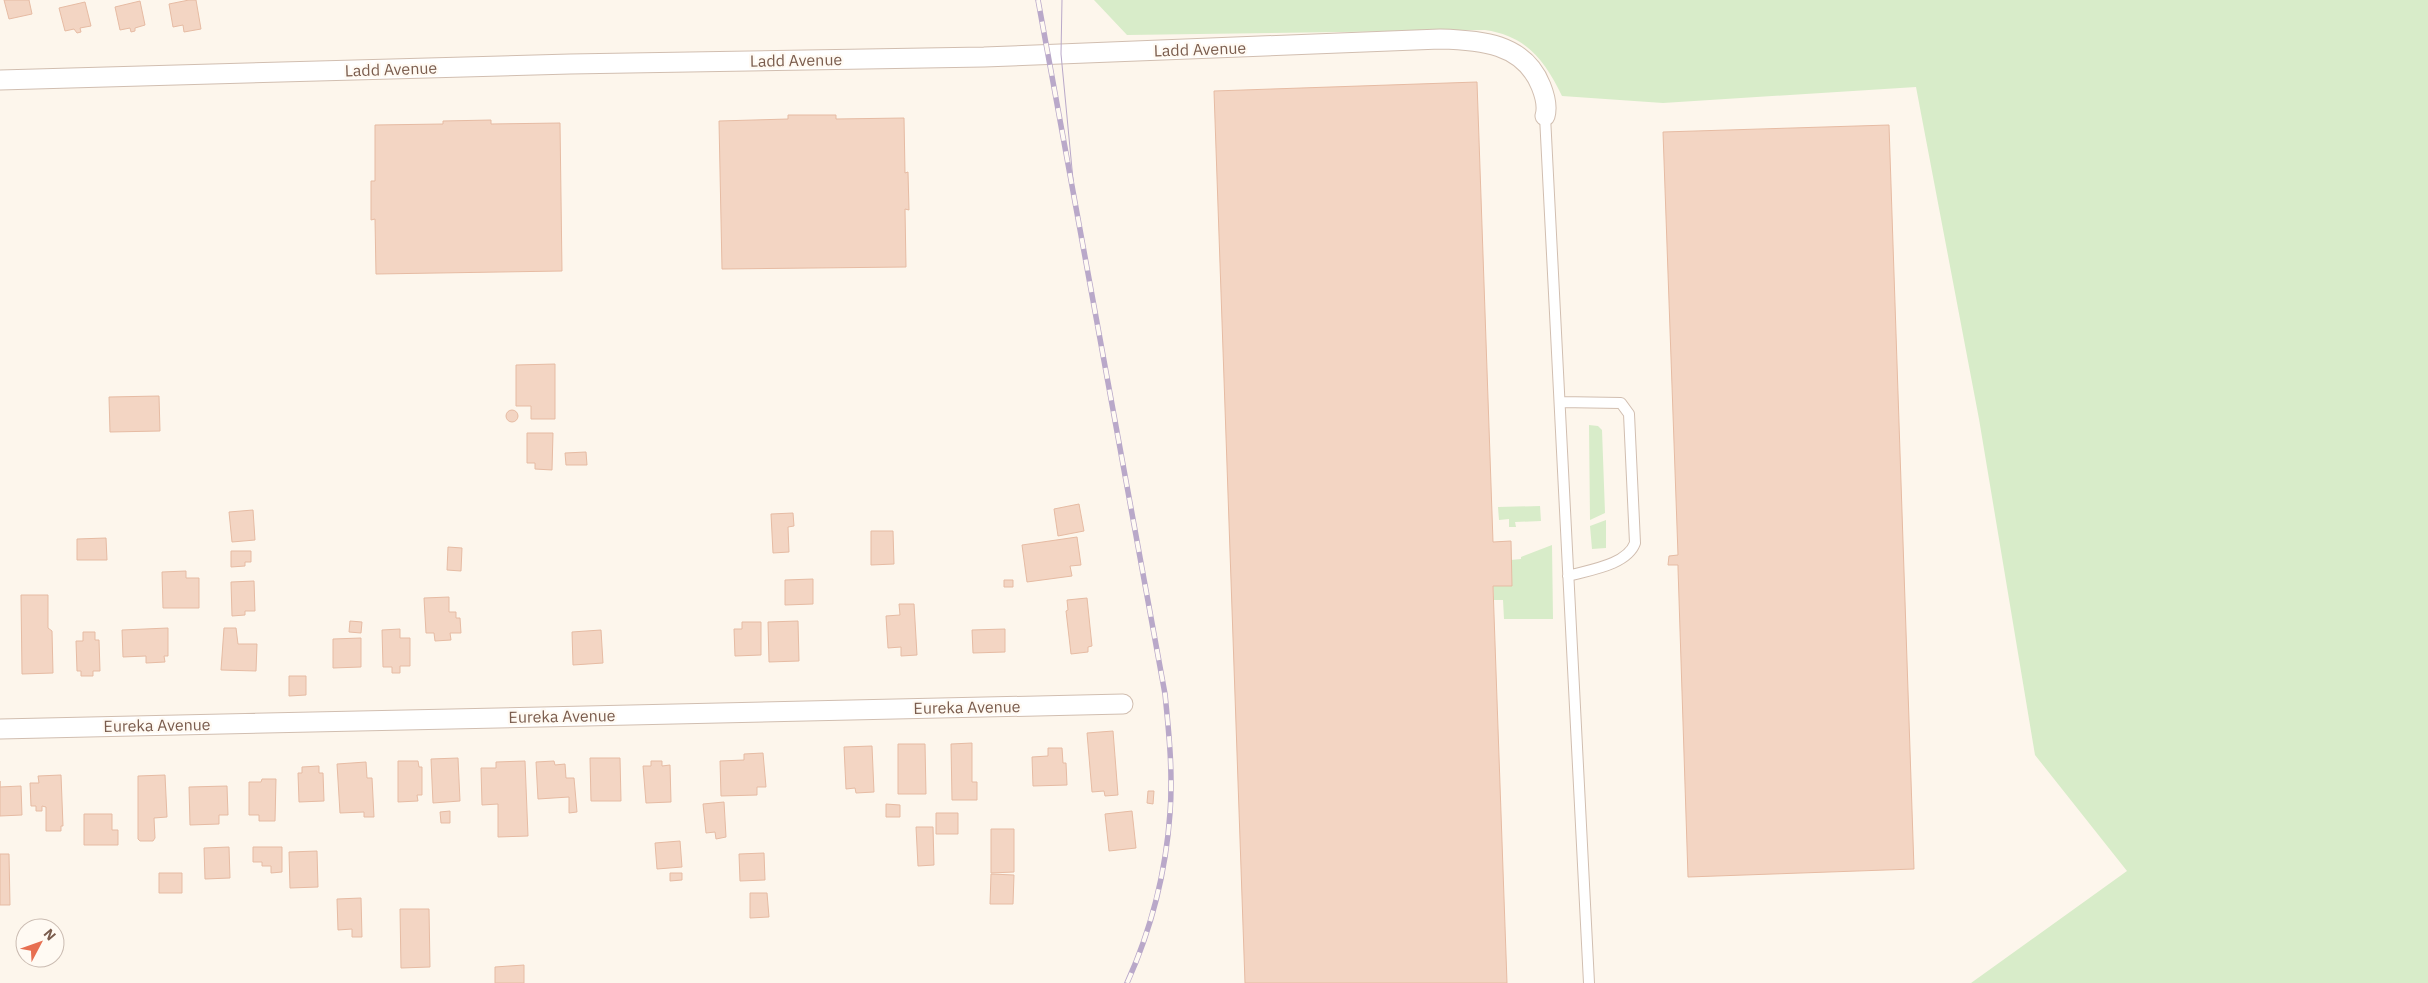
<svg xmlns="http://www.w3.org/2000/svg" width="2428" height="983" viewBox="0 0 2428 983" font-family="'IBM Plex Sans',sans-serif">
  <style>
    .green { fill: #d8ecc9 }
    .building { fill: #f3d5c3; stroke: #e6bba3 }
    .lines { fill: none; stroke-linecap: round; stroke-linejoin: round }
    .service-casing { stroke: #d1beb0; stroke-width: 12 }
    .minor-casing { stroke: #d1beb0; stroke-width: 21 }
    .service { stroke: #fff; stroke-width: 10 }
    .minor { stroke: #fff; stroke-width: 19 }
    .tram { stroke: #b9a8c9; stroke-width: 1 }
    .rail-casing { stroke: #b9a8c9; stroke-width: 5.5 }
    .rail { stroke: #fffaf3; stroke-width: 4; stroke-dasharray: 11; stroke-linecap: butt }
    .labels { text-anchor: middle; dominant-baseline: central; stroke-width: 4.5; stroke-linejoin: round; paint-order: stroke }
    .street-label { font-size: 16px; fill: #7a5c4d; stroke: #fffaf3 }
  </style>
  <rect width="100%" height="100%" fill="#fdf6ec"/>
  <path class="green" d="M1094,0h1334v983h-457l156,-112 -92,-116 -56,-336 -63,-332 -253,16 -101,-7c-17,-35 -35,-60 -77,-66l-358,5z
    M1589,425l9,1 4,4 3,83 -15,7z
    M1540,506l1,15 -26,1 1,5h-7v-8l-10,1 -1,-13z
    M1606,520v28l-14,1 -2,-23z
    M1552,545l1,74h-49l-1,-19h-9l-1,-14h19l-1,-26 10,-1v-2z"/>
  <path class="building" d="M4,0h25l3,14 -23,5z
    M189,0h7l5,29 -17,3 -1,-7 -10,2 -4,-23z
    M140,1l5,24 -10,3v3l-4,1 -1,-4 -10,2 -5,-23z
    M85,2l6,24 -11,2 1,4 -4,1 -3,-4 -9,2 -6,-23z
    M1477,82l16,460 18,-1 1,45h-19l14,397h-262l-31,-892z
    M788,115h48v4l68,-1 1,55 3,-1 1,38 -4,-1 1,58 -184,2 -3,-148 69,-2z
    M491,120v4l69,-1 2,148 -186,3 -1,-55 -4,1v-39h4v-56l68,-1v-3z
    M1889,125l25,744 -226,8 -10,-309v-3h-10l1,-9 9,-1 -15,-423z
    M555,364v55h-24v-13h-15v-41z
    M159,396l1,35 -50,1 -1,-35z
    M506 416a6 6 0 1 1 12 0a6 6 0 1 1-12 0Z
    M527,433h26l-1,37 -17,-1v-6h-8z
    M586,452l1,13h-21l-1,-12z
    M1079,504l5,27 -26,5 -4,-27z
    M253,510l2,30 -23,2 -3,-30z
    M793,513l1,13 -6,1 1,25 -16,1 -2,-39z
    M871,531h22l1,33 -23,1z
    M1077,537l4,28 -11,1 2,10 -45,6 -5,-37z
    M106,538l1,22h-30v-21z
    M448,547l14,1 -1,23 -14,-1z
    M231,551h20v11h-6v4l-14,1z
    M186,571v7h13v30h-36l-1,-36z
    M813,579v25l-28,1v-25z
    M1004,580h9v7h-9z
    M254,581l1,30h-10v4l-13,1 -1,-34z
    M21,595h27v33l4,3 1,42 -31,1z
    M449,597v15h7v6h4l1,15h-11l1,7 -16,1 -1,-8h-8l-2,-35z
    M1087,598l5,48 -4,1v5l-17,2 -5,-43 2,-1 -1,-10z
    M899,604h15l3,51 -16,1v-9l-13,1 -2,-32 14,-1z
    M350,621l12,1 -1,11 -12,-1z
    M798,621l1,40 -30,1 -1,-40z
    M742,622h19v33l-26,1 -1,-27h8z
    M168,628v28h-4l1,6 -19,1v-7l-23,1 -1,-27z
    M224,628h12l2,16h19l-1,27 -35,-1z
    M400,629v9h10v28h-10v7h-8v-6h-9l-1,-37z
    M1005,629v23l-32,1 -1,-23z
    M601,630l2,33 -30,2 -1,-33z
    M83,632h12v8h4l1,31h-7v5h-12v-5h-4l-1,-30h7z
    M361,638v29l-28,1v-29z
    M289,676h17v19l-17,1z
    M1113,731l5,64 -13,1 -1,-5 -12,1 -5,-59z
    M972,743v39h5v18h-25l-1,-56z
    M898,744h27l1,50h-28z
    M872,746l2,46 -18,1 -1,-5 -9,1 -2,-42z
    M1048,748h14l1,15h3l1,22 -34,1 -1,-29 16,-1z
    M763,753l3,34h-9v8l-36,1 -1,-35 24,-1v-6z
    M458,758l2,43 -27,2 -2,-44z
    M590,758h30l1,43h-30z
    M398,761h20l1,6h3v28h-5l1,6 -20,1z
    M525,761l3,75 -30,1v-33l-16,1 -1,-37h15v-6z
    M554,761l1,4 10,-1 1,14h8l3,34 -8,1v-16l-31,2 -2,-37z
    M651,761h11v5l8,-1 1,37 -25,1 -3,-37h8z
    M366,762l1,16h5l2,39h-10v-5l-24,1 -3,-49z
    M319,766v7h4l1,28 -25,1 -1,-29h4v-6z
    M61,775l2,51h-2v5h-15v-24l-4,-1v5h-6v-5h-5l-1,-23h9l-1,-7z
    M165,775l2,42 -13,1 1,20 -2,3h-13l-2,-2v-63z
    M262,779h14l-1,42h-16v-6h-10v-33h12z
    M0,781v6l21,-1 1,29 -22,1z
    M227,786l1,29h-9v9l-29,1 -1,-38z
    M1148,791h6l-1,13 -6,-1z
    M724,802l2,35 -10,2 -1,-7 -9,1 -3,-29z
    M886,804l14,1v12h-14z
    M450,811v12h-9l-1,-11z
    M1132,811l4,37 -27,3 -4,-37z
    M936,813h22v21h-22z
    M84,814h28v16h6v15h-34z
    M916,827h17l1,38 -16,1z
    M991,829h23v43l-23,1z
    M680,841l2,26 -25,2 -2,-26z
    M229,847l1,31 -25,1 -1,-31z
    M253,847h29v25l-11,1v-7h-9v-4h-9z
    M317,851l1,36 -28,1 -1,-36z
    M764,853l1,27 -25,1 -1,-27z
    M0,854h9l1,51h-10z
    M159,873h23v20h-23z
    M670,873h12v7l-12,1z
    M991,874l23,1 -1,29h-23z
    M750,893h17l2,24 -19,1z
    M361,898l1,39h-10v-8l-14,1 -1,-31z
    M400,909h29l1,58 -29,1z
    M524,965v18h-29v-16z"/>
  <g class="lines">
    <defs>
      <path id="service" d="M1545,116l44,867
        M1560,402l61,1 8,11 6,129c-8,22 -46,27 -67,33"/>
      <path id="minor" d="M0,80l570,-16 414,-7 456,-18c40,1 84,4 101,47 4,10 7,20 4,30
        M0,729l1123,-25"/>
    </defs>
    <use href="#service" class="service-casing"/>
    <use href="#minor" class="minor-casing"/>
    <use href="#service" class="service"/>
    <use href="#minor" class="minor"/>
    <path class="tram" d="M1062,0l-1,54 13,136"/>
    <defs>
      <path id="rail" d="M1038,0l127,694c4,39 8,79 5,119 -4,58 -19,117 -43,170"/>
    </defs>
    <use href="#rail" class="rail-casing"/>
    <use href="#rail" class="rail"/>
  </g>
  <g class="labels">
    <g class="street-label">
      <text transform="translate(1200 49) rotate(-2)">Ladd Avenue</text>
      <text transform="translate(796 60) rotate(-1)">Ladd Avenue</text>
      <text transform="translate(391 69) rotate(-2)">Ladd Avenue</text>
      <text transform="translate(967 707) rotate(-1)">Eureka Avenue</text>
      <text transform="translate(562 716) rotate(-1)">Eureka Avenue</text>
      <text transform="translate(157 725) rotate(-1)">Eureka Avenue</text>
    </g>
  </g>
  <g transform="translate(40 943) rotate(49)"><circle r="24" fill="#fffaf3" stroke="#cabbb1"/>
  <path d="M0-4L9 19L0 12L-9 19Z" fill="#e76f51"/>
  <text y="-8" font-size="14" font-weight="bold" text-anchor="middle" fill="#7a5c4d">N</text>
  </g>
</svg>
